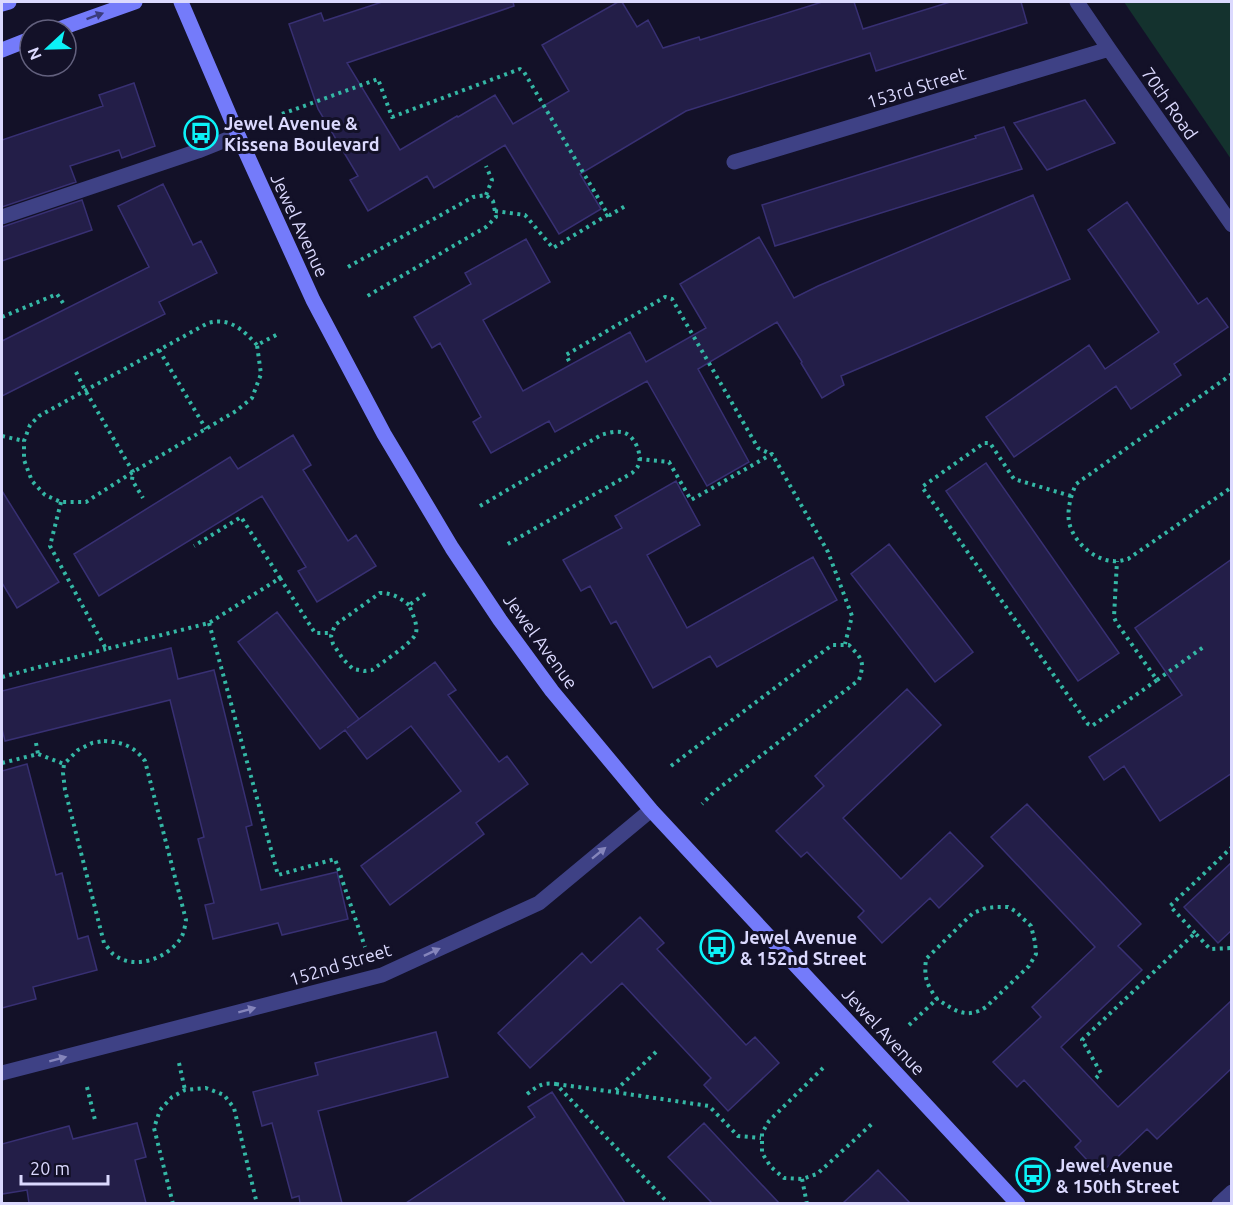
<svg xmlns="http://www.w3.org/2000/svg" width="1233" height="1205" viewBox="0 0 1233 1205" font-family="Ubuntu,sans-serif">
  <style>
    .green { fill: #14322e }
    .building { fill: #231e48; stroke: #383073; stroke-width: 1.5 }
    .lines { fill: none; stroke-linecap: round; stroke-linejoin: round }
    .path { stroke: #34b7a5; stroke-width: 4; stroke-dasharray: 3 4.5; stroke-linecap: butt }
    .lane { stroke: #3e4185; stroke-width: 15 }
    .street { stroke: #3e4185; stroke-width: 15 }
    .secondary { stroke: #747bfa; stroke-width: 15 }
    .oneway { fill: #3a3b7c }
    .oneway2 { fill: #8585bb }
    .labels { text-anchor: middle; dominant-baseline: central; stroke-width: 6; stroke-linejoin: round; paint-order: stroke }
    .street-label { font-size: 18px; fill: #dbd9fe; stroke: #131128 }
    .poi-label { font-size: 18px; font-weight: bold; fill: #dbd9fe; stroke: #131128; text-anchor: start }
  </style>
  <rect width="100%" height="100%" fill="#131128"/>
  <path class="green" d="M1124,2h107v157z"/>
  <path class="building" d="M382,2h131l1,4 -167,57 53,87 57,-34 1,1 37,-22 18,29 56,-33 -27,-46 76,-43h4l15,25 11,-7 15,28 36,-11 1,3 122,-38h32l9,27 87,-27h71l6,21 -151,48 -6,-18 -184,58 -106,63 21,35 -42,25 -54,-89 -71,43 -7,-12 -59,35 -18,-31 8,-4 -40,-67 -29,-85 32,-11 3,8z
    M134,83l21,63 -33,12 -3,-8 -49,16 6,16 -74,25v-67l101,-34 -4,-11z
    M1085,100l30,43 -68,27 -33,-47z
    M1004,127l18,42 -247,77 -13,-41 214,-67 -1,-2z
    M163,184l30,61 8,-4 16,32 -58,29 6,12 -163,82v-55l147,-74 -31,-61z
    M1033,195l37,84 -229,97 3,9 -22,13 -21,-35 1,-1 -25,-40 -79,47 51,93 -42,24 -60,-105 -92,51 -6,-11 -58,32 -18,-31 8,-5 -41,-74 -8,5 -18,-31 57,-33 -6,-11 61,-34 24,43 -67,38 40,71 107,-59 16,30 60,-34 -26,-44 79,-47 35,61 24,-12z
    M82,200l10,30 -90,31v-34z
    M1127,202l71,102 9,-6 21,29 -54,37 7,11 -50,34 -15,-23 -102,71 -28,-40 103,-72 16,24 54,-37 -71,-102z
    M293,435l18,30 -8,5 45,71 8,-6 20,31 -59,36 -19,-31 8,-4 -44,-71 -163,100 -25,-42 156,-97 8,12z
    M986,463l133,190 -41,28 -132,-190z
    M676,481l24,44 -53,30 40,73 126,-71 24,43 -120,67 -7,-11 -57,32 -37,-67 -5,3 -21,-38 -9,5 -18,-31 59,-32 -7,-12z
    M2,491l57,91 -42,26 -15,-25z
    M889,544l84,108 -38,30 -84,-108z
    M1232,559v214l-72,48 -36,-55 -20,14 -15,-23 93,-62 -47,-67z
    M277,612l82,107 -12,9 88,-66 21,28 -8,5 51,67 8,-6 21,28 -52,39 8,11 -94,71 -29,-39 100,-75 -50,-65 -44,33 -22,-29 -25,19 -82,-107z
    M171,648l7,31 36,-9 38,155 -6,2 15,63 76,-18 11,47 -66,16 -4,-12 -65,16 -8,-34 9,-2 -16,-64 6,-2 -34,-137 -165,41 -3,-12v-38z
    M907,689l34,36 -98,93 58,61 49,-47 33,34 -44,42 -9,-10 -48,45 -24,-26 6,-6 -29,-30 -28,-29 -6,5 -25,-26 48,-45 -9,-10z
    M27,764l29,111 6,-2 16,66 10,-3 9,34 -64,17 3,12 -34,9v-237z
    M1027,804l114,120 -23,22 24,24 -81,77 57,60 114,-107v68l-75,71 -10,-10 -47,45 -25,-27 6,-6 -57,-61 -7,7 -24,-25 48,-45 -9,-10 63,-60 -104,-110z
    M1232,862v68l-14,13 -34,-36z
    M640,917l24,26 -7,6 89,96 9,-8 24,26 -51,48 -24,-26 7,-7 -89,-95 -92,85 -32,-35 84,-80 9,10z
    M436,1032l12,45 -130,34 24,92h-42l-1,-7 -7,2 -20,-75 -10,3 -9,-34 65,-17 -3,-12z
    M552,1092l73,111h-219l129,-86 -7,-10z
    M137,1123l9,34 -11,3 11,43h-117l-2,-13 -25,4v-50l67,-18 4,13z
    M704,1123l43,46 32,34h-67l-44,-46z
    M878,1170l32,33h-67l26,-24z"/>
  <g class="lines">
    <path class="path" d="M282,114l96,-35 14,38 128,-48 4,3 83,141 3,2 17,-10
      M486,195l6,-15 -6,-14
      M495,211l30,4 28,33 56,-34
      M348,267l125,-70 13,-2 7,6 3,16 -10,10 -122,71
      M2,317l55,-23 6,9
      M257,345c-14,-15 -27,-28 -49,-22l-169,93 -9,9 -6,16v19l8,21 13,14 16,7h25l47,-30 103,-61 16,-13 9,-24 -4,-29 23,-12
      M159,350l47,79
      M569,361l-3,-6 99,-58 7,2 86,149 13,6
      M76,372l9,18 48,82 -1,8 11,18
      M1232,374l-156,110c-5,11 -9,25 -7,38 4,19 24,38 44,39 5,1 10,-1 15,-2l104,-72
      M2,436l22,5
      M639,459l30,3 22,38 81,-46 56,98 24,64 -7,28
      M1071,496l-57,-17 -24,-36h-6l-62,44 166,237 4,2 65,-46 -41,-58 -2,-5 3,-56
      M61,502l-11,44 56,103 103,-26 71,-45 -39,-61 -47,29
      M480,506l121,-71c7,-2 16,-5 24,-2 10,4 18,22 13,33 -1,2 -4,5 -6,7l-126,72
      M280,578l35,55h17
      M409,605c-9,-7 -16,-12 -29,-12l-45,32 -4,11 2,8 10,15 10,10 11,2 8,-1c9,-7 41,-27 44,-37 2,-9 -4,-20 -7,-28l19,-13
      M209,623l69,252 57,-16 30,88
      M2,677l104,-28
      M1157,680l48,-34
      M104,741c18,1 30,5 41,20l41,159c-1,6 -2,13 -5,18 -14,21 -47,33 -68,16 -3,-3 -6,-8 -9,-11l-39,-153 -2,-17 1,-9 14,-14 14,-7z
      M36,743l2,11
      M2,763l36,-9 26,10
      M671,766l161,-121h17c13,14 16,16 10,35l-145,112 -12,12
      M1195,933l-25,-27 62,-59
      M909,1025l28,-26c-11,-15 -13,-22 -11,-40l47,-46 13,-5 11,-1h11l7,4 16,15 4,16 1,12 -7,12 -43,41c-20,13 -32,3 -49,-8
      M656,1052l-42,40 95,14 29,30 23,2
      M179,1063l6,27
      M823,1068l-54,53 -7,12v20l9,14 13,11 18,1 15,-5 57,-52
      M1096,1078l5,-5 -19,-33 113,-107 15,16 22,-1
      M556,1084l58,8
      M87,1087l8,33
      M527,1094c11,-8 15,-12 29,-10l113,120
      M802,1179l5,25
      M173,1204l-19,-76 6,-18 12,-13 13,-7 21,-2 18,7 10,13 23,96"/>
    <path class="lane" d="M2,217l196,-66 40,-16"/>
    <path class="street" d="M1077,2l32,47 123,176
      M734,162l375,-113
      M2,1073l380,-98 157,-72 112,-93
      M1219,1204l13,-12"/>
    <path class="secondary" d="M181,2l57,133 75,165 71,134 68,114 48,72 52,71 99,119 367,394
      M2,4l7,-2
      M56,30l79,-28
      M2,50l28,-11"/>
  </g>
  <defs><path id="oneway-solid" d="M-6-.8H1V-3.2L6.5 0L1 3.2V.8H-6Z" transform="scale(1.5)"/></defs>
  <use class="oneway" href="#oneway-solid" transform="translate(95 16) rotate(-20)"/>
  <g class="oneway2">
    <use href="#oneway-solid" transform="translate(599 853) rotate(-39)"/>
    <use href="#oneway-solid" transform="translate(432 952) rotate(-25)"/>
    <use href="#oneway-solid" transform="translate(247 1010) rotate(-15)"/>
    <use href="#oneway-solid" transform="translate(58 1059) rotate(-15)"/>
  </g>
  <defs>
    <symbol id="bus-ring" viewBox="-11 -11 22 22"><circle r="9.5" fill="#131128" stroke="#0cf2f7" stroke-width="1.5"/><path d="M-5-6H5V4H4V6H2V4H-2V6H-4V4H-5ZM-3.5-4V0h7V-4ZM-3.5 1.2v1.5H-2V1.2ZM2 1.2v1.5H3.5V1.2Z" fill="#0cf2f7"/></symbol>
  </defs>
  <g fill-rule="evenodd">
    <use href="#bus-ring" x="182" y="114" width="38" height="38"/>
    <use href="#bus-ring" x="698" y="928" width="38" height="38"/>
    <use href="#bus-ring" x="1014" y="1156" width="38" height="38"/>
  </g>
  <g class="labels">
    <g class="street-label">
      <text transform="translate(916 87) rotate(-17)">153rd Street</text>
      <text transform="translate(1170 103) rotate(55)">70th Road</text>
      <text transform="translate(300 225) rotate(65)">Jewel Avenue</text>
      <text transform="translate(541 641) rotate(54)">Jewel Avenue</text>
      <text transform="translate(340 964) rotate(-17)">152nd Street</text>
      <text transform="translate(884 1031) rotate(47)">Jewel Avenue</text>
    </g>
    <g class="poi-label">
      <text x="224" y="123">Jewel Avenue &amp;<tspan x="224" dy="21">Kissena Boulevard</tspan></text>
      <text x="740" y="937">Jewel Avenue<tspan x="740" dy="21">&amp; 152nd Street</tspan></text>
      <text x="1056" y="1165">Jewel Avenue<tspan x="1056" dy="21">&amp; 150th Street</tspan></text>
    </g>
  </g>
  <rect width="1233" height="1205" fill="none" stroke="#dbd9fe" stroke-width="6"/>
  <g transform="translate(48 48) rotate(248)"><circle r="28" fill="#131128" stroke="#63617e" stroke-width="1.5"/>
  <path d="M0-4.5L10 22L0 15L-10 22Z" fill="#0cf2f7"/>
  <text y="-9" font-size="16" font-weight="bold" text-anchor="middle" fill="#dbd9fe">N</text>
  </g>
  <path d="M21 1175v9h87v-9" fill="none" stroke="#dbd9fe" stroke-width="3"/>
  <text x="30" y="1175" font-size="18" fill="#dbd9fe" stroke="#131128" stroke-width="4.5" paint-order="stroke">20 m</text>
</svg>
